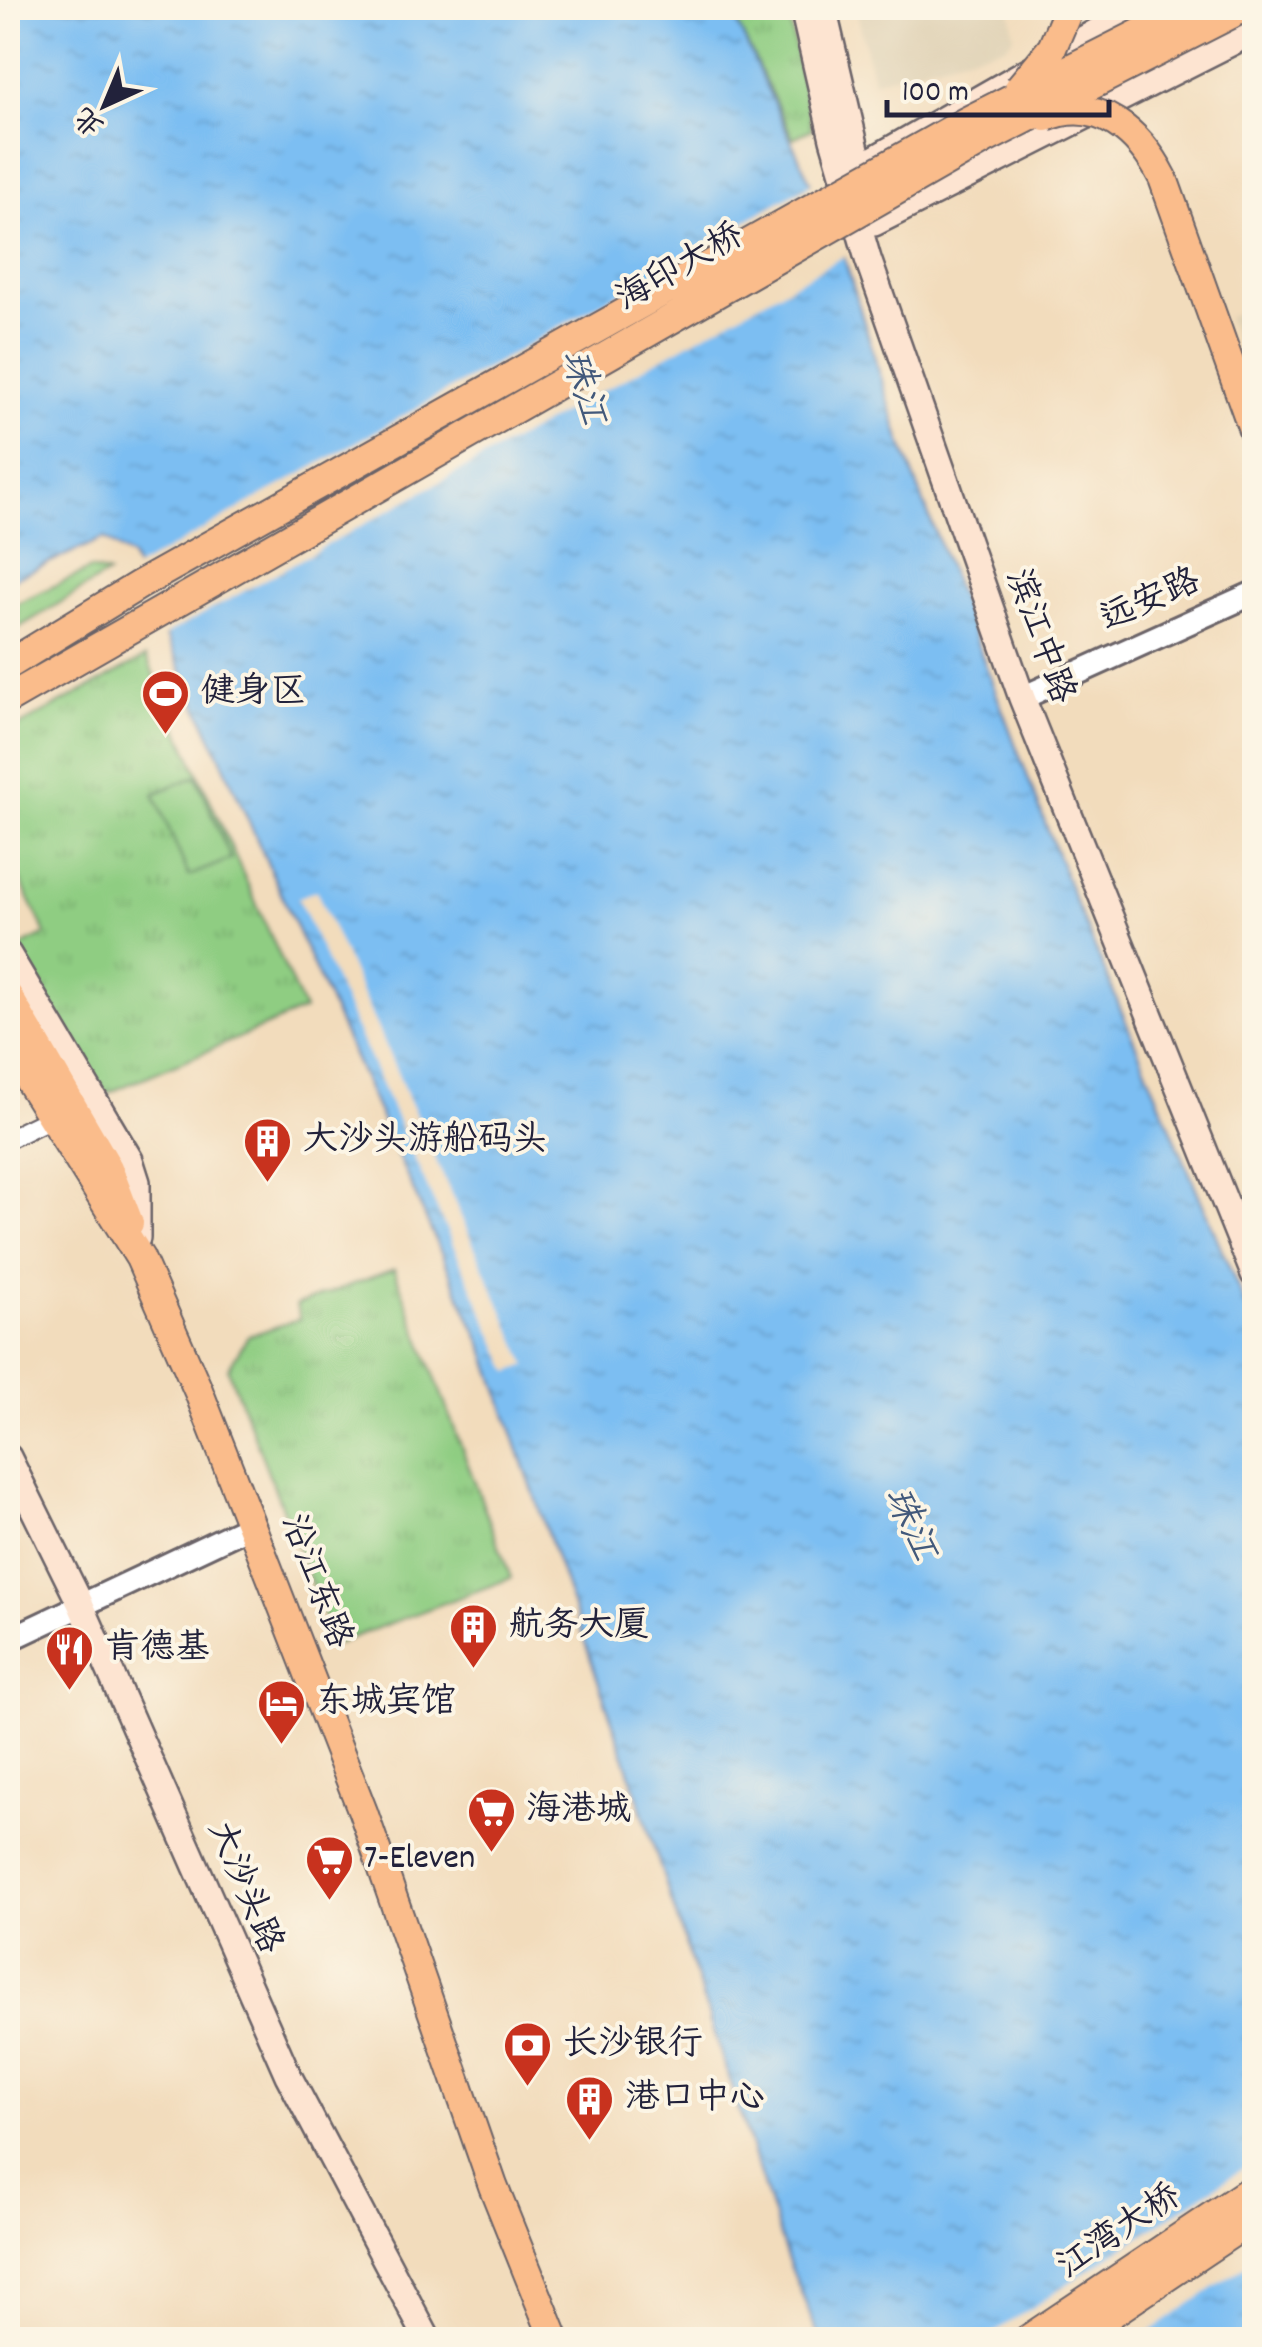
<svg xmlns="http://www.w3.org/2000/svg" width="1262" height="2347" viewBox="0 0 1262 2347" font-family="Dekko,'LXGW WenKai TC',sans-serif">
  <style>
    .built { fill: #e0d2b5 }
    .park { fill: url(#park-tufts); stroke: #58785e; stroke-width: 2.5 }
    .pitch { fill: #8fcd82; stroke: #58785e; stroke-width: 2.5 }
    .water { fill: url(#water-ripples); stroke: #4f7096; stroke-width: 2.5 }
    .pier { fill: #f2dcbc }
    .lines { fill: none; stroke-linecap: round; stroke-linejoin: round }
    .minor-casing { stroke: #6b6368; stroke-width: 22 }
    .tertiary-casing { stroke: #6b6368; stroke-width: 28 }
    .secondary-casing { stroke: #6b6368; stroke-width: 30 }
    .primary-casing { stroke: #6b6368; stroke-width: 32 }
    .trunk-casing { stroke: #6b6368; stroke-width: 32 }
    .minor { stroke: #fff; stroke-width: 18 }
    .tertiary { stroke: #fff; stroke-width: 22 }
    .secondary { stroke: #fde4d1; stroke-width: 25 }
    .primary { stroke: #fabc8b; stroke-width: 28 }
    .trunk { stroke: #fabc8b; stroke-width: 28 }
    .trunk-bridge-casing { stroke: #6b6368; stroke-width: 32; stroke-linecap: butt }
    .trunk-bridge { stroke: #fabc8b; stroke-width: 28 }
    .labels { text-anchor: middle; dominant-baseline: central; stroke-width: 8; stroke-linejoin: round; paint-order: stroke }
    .street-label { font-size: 35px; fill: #22223b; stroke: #fcf5e5 }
    .poi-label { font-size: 35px; fill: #22223b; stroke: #fcf5e5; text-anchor: start }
    .water-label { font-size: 38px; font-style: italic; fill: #42597b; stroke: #fcf5e5 }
  </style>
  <defs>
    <pattern id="park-tufts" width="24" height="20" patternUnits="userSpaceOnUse" patternTransform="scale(2.5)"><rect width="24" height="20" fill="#8fcd82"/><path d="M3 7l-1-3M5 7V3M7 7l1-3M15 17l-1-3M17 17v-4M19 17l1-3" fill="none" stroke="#7bb071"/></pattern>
    <pattern id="water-ripples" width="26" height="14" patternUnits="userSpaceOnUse" patternTransform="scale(2.5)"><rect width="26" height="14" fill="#7cbef2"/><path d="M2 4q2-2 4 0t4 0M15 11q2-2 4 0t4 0" fill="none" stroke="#6ba3d0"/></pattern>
  </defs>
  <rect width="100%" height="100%" fill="#fcf5e5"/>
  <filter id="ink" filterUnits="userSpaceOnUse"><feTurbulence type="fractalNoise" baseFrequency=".01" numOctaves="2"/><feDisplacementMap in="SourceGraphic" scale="20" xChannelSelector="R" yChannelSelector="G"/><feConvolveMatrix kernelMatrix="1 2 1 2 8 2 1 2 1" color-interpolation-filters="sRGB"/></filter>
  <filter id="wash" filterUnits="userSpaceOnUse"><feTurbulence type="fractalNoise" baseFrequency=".0048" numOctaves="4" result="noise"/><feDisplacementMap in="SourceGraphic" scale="40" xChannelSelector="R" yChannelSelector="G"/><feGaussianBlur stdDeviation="2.25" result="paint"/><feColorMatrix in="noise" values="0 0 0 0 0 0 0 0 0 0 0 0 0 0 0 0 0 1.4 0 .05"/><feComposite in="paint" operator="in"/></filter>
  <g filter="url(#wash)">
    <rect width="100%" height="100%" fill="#f2dcbc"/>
    <path class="built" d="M856,8h154l4,28 -8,10 -133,35z
      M1254,305v78l-27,-66z"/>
    <path class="park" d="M730,8h57l25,121 -19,9z
      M91,569l17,5 -100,60v-27z
      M146,657l158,353 -203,86 -87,-146 32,-16 -29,-60 -9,3v-145z
      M394,1269l117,309 -176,66 -107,-275 20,-33 52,-17 -4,-14z"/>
    <path class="pitch" d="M196,776l35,83 -42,17 -35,-82z"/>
    <path class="water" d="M8,8h722l112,243 59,191 170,449 183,435v1013h-434l-34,-84 -155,-479 -147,-427 -353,-792 -27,-19 -96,43z"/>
    <path class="pier" d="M817,180l31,74 -686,383 -30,-67z
      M316,890l211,475 -17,7 -212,-474z
      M1254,2161v99l-116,80 -154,-1z"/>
  </g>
  <g filter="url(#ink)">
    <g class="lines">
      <defs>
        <path id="minor" d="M8,1139l43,-21"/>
        <path id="tertiary" d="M1022,698l232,-105
          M8,1640l244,-115"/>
        <path id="secondary" d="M803,8l30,131 35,120 154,439 232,576
          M823,8l44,188
          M860,167l278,-159
          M874,223l380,-192
          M8,954l122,206 7,22v56
          M8,1457l72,146 208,472 140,265"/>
        <path id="primary" d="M8,996l100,172 21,55
          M8,1047l132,211 58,132 165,422 130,374 62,154"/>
        <path id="trunk" d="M1027,2340l227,-152
          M1072,2340l182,-122"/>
      </defs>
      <use href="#minor" class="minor-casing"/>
      <use href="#tertiary" class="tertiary-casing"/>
      <use href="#secondary" class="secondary-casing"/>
      <use href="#primary" class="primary-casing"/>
      <use href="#trunk" class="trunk-casing"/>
      <use href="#minor" class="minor"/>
      <use href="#tertiary" class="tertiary"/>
      <use href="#secondary" class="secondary"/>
      <use href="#primary" class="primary"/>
      <use href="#trunk" class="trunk"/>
      <defs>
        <path id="trunk-bridge" d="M1019,88l33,-40 17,-40
          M1046,117c53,-23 95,18 117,61l91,254
          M8,665l131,-80 828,-464 223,-113
          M8,699l976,-559 259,-132"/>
      </defs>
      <use href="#trunk-bridge" class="trunk-bridge-casing"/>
      <use href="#trunk-bridge" class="trunk-bridge"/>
    </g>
  </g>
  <defs>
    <symbol id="stadium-pin" viewBox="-11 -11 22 30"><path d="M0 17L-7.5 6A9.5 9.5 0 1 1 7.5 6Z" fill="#c8321e" stroke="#fcf5e5"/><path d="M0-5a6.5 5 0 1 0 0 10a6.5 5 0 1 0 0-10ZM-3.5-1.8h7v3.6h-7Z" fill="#fff"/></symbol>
    <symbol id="building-pin" viewBox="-11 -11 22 30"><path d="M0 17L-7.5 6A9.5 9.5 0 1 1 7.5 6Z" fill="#c8321e" stroke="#fcf5e5"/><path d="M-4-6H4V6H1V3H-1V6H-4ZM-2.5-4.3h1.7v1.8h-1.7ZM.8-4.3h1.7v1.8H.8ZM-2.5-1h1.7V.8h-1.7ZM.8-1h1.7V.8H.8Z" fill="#fff"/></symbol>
    <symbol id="restaurant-pin" viewBox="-11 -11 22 30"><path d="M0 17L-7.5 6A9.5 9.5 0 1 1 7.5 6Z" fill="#c8321e" stroke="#fcf5e5"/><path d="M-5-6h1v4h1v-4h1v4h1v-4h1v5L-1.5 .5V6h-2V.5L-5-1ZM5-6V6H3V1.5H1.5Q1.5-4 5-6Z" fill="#fff"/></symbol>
    <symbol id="hotel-pin" viewBox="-11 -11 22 30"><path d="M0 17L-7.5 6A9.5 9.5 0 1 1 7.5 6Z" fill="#c8321e" stroke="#fcf5e5"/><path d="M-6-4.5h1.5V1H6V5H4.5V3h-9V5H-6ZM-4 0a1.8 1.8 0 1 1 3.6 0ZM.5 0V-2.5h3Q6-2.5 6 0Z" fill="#fff"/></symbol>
    <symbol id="supermarket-pin" viewBox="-11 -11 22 30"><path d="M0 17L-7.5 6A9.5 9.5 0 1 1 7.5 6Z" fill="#c8321e" stroke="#fcf5e5"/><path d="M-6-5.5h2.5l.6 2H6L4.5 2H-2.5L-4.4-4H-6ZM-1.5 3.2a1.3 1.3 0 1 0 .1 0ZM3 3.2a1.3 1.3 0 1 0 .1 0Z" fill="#fff"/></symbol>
    <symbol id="bank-pin" viewBox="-11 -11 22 30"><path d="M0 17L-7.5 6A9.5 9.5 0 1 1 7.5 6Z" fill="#c8321e" stroke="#fcf5e5"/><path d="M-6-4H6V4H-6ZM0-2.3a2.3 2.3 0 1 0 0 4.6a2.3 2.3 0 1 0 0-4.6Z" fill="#fff"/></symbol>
  </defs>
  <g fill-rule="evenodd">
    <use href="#stadium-pin" x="138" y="666" width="55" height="75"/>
    <use href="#building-pin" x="240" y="1114" width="55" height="75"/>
    <use href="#building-pin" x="446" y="1600" width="55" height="75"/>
    <use href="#restaurant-pin" x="42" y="1622" width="55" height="75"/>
    <use href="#hotel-pin" x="254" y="1676" width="55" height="75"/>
    <use href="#supermarket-pin" x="464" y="1784" width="55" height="75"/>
    <use href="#supermarket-pin" x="302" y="1832" width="55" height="75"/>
    <use href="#bank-pin" x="500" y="2018" width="55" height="75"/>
    <use href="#building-pin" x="562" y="2072" width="55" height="75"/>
  </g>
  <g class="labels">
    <g class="street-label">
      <text transform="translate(681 269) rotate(-30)">海印大桥</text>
      <text transform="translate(1151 602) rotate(-24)">远安路</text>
      <text transform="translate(1038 637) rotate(70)">滨江中路</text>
      <text transform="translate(314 1582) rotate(69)">沿江东路</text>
      <text transform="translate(243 1888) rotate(67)">大沙头路</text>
      <text transform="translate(1120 2233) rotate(-34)">江湾大桥</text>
    </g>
    <g class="poi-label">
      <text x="201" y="694">健身区</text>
      <text x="303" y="1142">大沙头游船码头</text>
      <text x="509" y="1628">航务大厦</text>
      <text x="105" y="1650">肯德基</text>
      <text x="316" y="1704">东城宾馆</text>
      <text x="526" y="1812">海港城</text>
      <text x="364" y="1860">7-Eleven</text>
      <text x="563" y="2046">长沙银行</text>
      <text x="625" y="2100">港口中心</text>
    </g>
    <g class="water-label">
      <text transform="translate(581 388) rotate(74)">珠江</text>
      <text transform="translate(908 1525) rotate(66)">珠江</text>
    </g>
  </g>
  <rect width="1262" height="2347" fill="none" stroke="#fcf5e5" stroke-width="40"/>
  <g transform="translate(105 105) rotate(224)" stroke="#fcf5e5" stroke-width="8" paint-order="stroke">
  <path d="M0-8L18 38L0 25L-18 38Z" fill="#22223b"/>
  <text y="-15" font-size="28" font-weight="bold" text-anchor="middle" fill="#22223b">北</text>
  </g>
  <path d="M887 100v15h222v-15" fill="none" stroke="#22223b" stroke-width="5"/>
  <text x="902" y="100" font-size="30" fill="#22223b" stroke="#fcf5e5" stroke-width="8" paint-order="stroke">100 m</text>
</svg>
